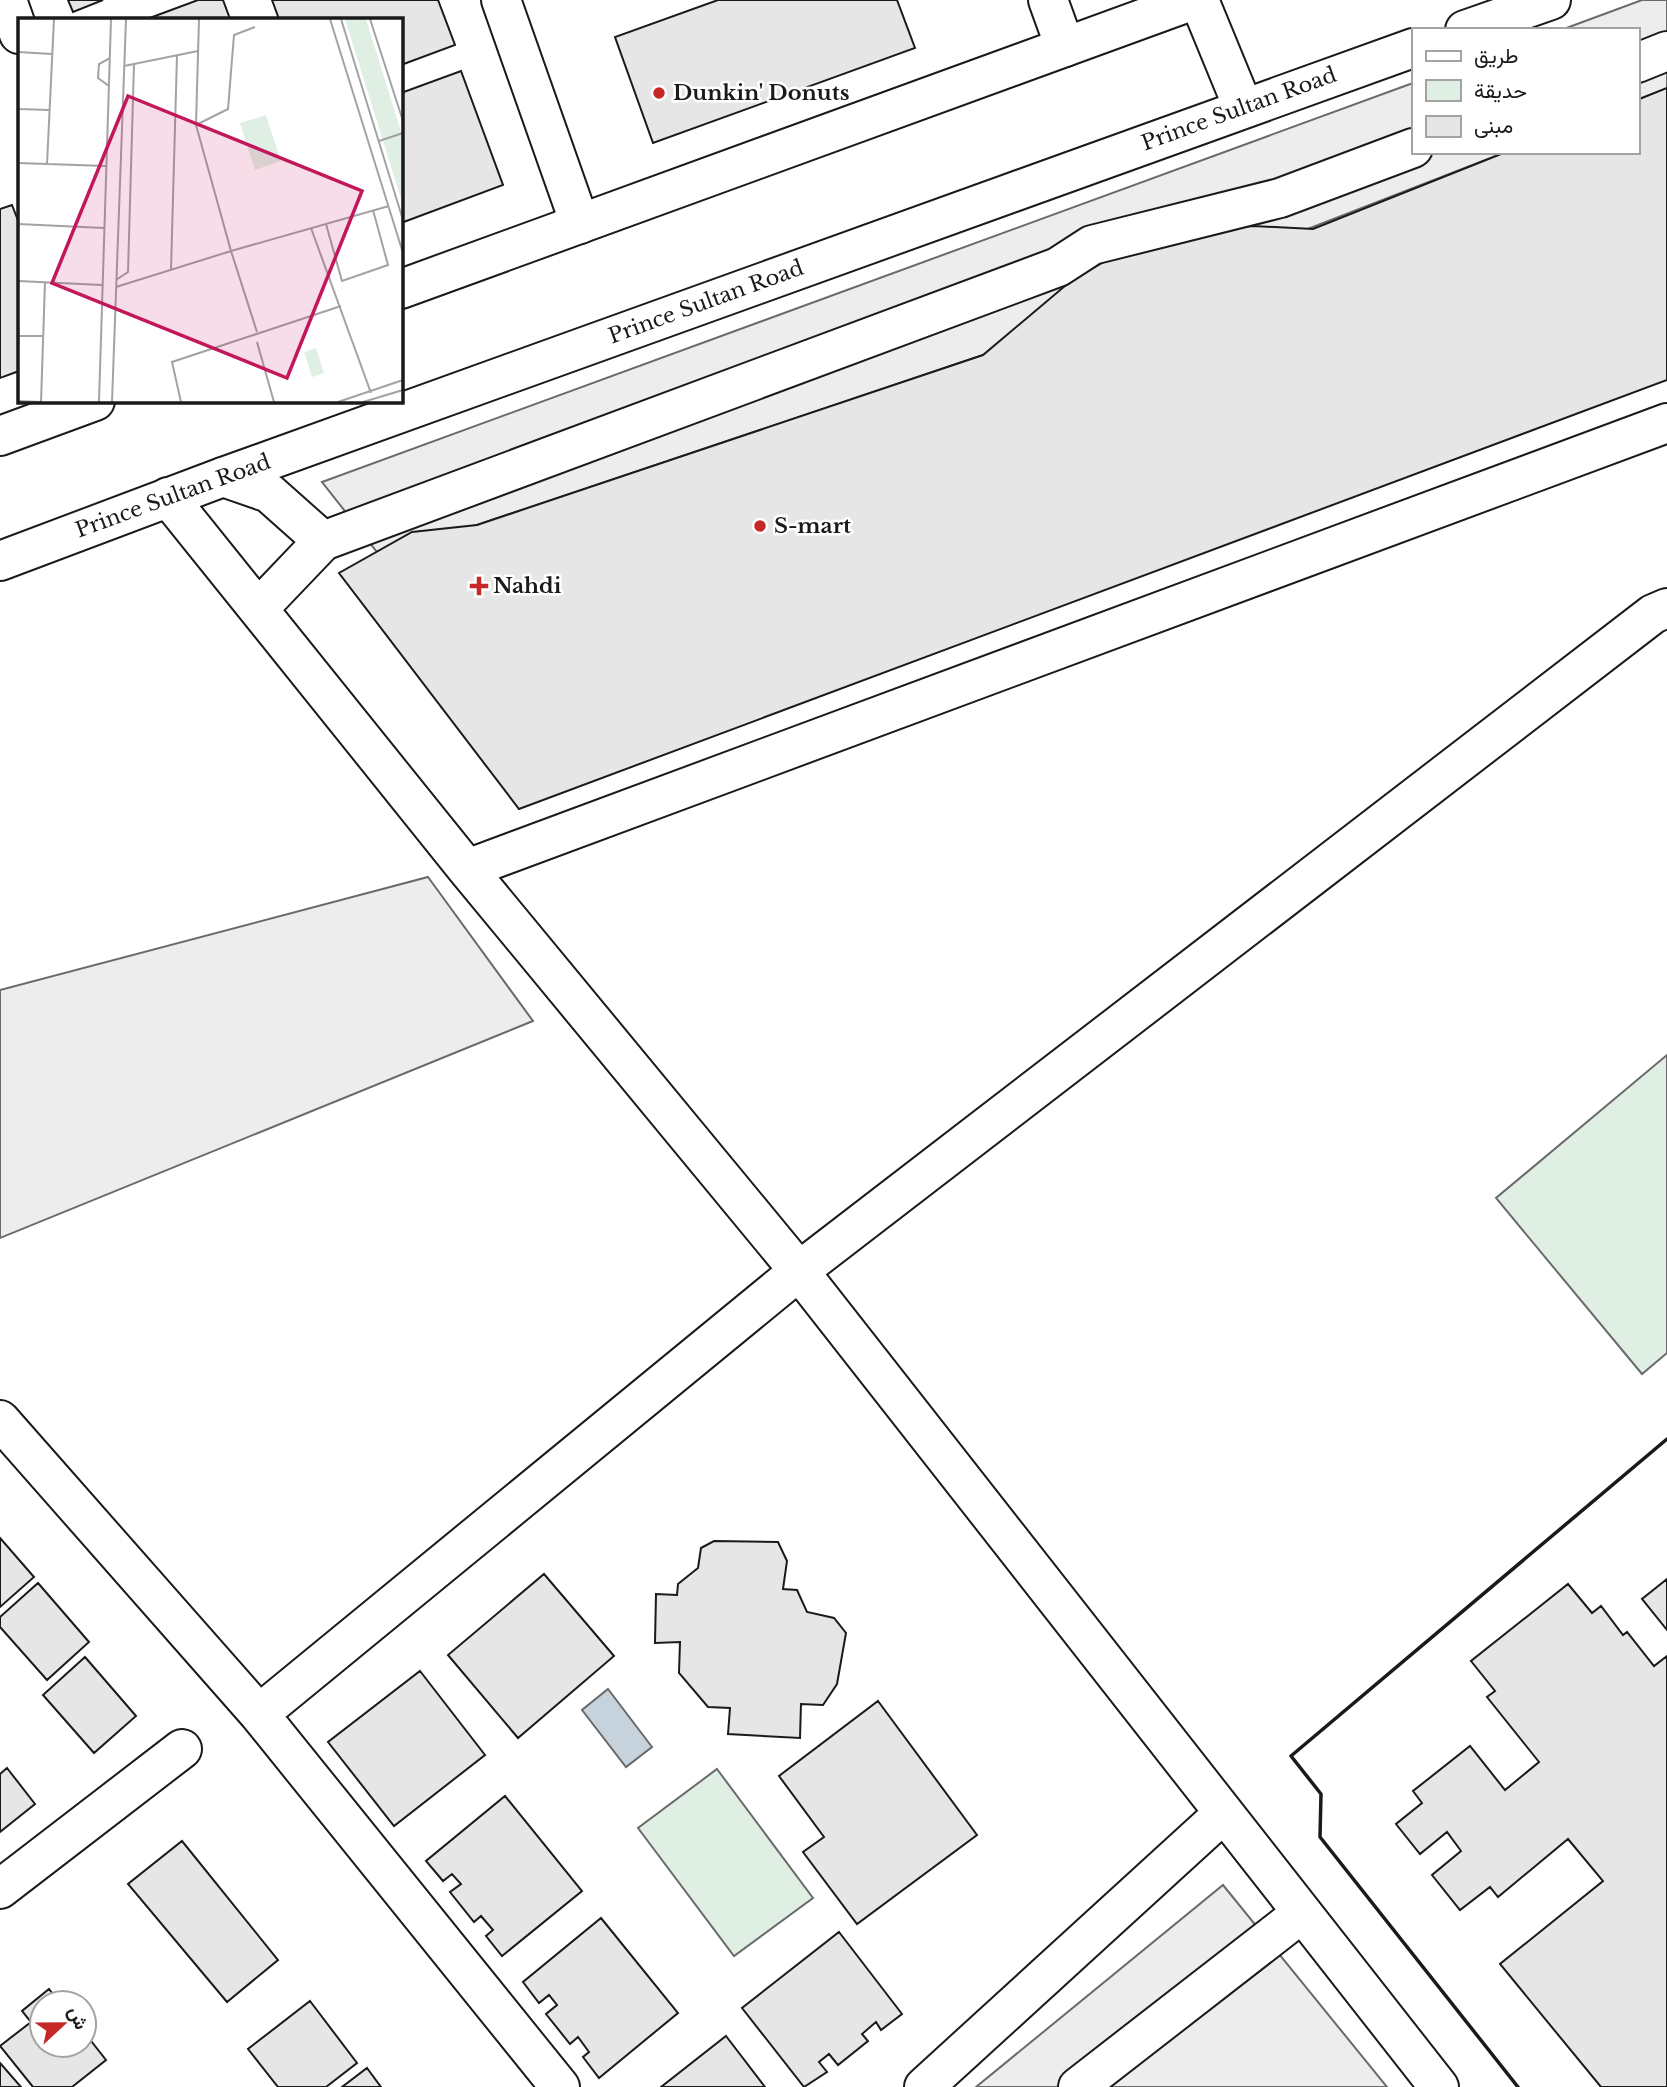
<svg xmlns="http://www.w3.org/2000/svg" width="1667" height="2087" viewBox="0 0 1667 2087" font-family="'Libre Baskerville',Vazirmatn,serif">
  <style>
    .green { fill: #e0efe3; stroke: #6a6a6a; stroke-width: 2 }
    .parking { fill: #ededed; stroke: #6a6a6a; stroke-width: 2 }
    .water { fill: #c6d2dc; stroke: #6a6a6a; stroke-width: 2 }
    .building { fill: #e6e6e6; stroke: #1a1a1a; stroke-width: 2 }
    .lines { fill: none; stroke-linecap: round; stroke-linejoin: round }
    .minor-casing { stroke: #1a1a1a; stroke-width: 42 }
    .major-casing { stroke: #1a1a1a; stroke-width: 42 }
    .minor { stroke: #fff; stroke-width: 38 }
    .major { stroke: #fff; stroke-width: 38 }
    .wall { stroke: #1a1a1a; stroke-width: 3.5 }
    .poi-dot { fill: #c62828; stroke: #fff; stroke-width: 2.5 }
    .labels { text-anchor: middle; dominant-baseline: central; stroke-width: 5; stroke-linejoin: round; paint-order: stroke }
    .poi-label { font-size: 21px; font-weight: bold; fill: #1a1a1a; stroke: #fff; text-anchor: start }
    .street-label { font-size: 21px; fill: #1a1a1a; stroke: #fff }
    .inset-road { fill: none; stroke: #a3a3a3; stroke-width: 2 }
    .view { fill: #c2185b; fill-opacity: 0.15; stroke: #c2185b; stroke-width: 3.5 }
    .inset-edge { fill: none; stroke: #1a1a1a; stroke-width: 3.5 }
  </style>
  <rect width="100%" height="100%" fill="#fff"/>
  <path class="green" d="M1667,1055v298l-25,21 -146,-176z
    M717,1769l96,129 -79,58 -96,-128z"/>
  <path class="parking" d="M1642,0h25v88l-30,12v-70h-76z
    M1413,83v69h93l-523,203 -506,170 -100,27 -55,-70z
    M428,877l105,144 -533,217v-248z
    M1223,1885l164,202h-411z"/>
  <path class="water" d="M608,1689l44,58 -26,20 -44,-57z"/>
  <path class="building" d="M68,0h35l-30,12z
    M198,0h25l7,19h-83z
    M272,0h166l17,45 -54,20v-46h-122z
    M718,0h179l18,48 -262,95 -38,-106z
    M461,71l42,114 -102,38v-130z
    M1667,88v292l-1148,429 -180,-236 73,-41 65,-7 506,-170 89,-75 49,-28 60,-21 72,-5 60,3 193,-77h131v-52z
    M12,205l7,18v148l-19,7v-169z
    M0,1538l34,39 -34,30z
    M714,1541l64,1 9,19 -4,28 14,1 10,22 27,6 12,15 -9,51 -14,21 -22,-1 -1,34 -72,-4 2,-26 -22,-1 -29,-34 1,-31 -25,1 1,-49 21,1 1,-11 20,-16 3,-20z
    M544,1574l70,82 -96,82 -70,-83z
    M1667,1579v51l-25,-31z
    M38,1583l51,59 -42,38 -47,-53v-10z
    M1568,1584l24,29 9,-7 22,29 4,-3 27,34 13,-10v431h-66l-101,-123 103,-83 -35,-42 -70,58 -8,-10 -30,23 -28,-35 29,-24 -14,-19 -27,22 -24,-30 26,-21 -9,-12 57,-45 35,44 34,-28 -52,-65 8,-6 -24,-30z
    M85,1657l51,59 -42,37 -51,-58z
    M420,1671l65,84 -91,71 -66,-84z
    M878,1701l99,134 -120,89 -54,-72 21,-15 -45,-61z
    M7,1768l28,36 -35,28v-58z
    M505,1796l77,95 -80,65 -16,-20 7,-6 -12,-14 -7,6 -24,-30 11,-8 -9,-10 -9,7 -17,-20z
    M182,1841l96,119 -51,42 -99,-118z
    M601,1918l77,95 -79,65 -16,-21 6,-5 -11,-15 -8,7 -24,-30 11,-9 -8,-10 -10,8 -16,-21z
    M839,1932l63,82 -21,16 -5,-8 -14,12 6,7 -30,24 -9,-11 -10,8 8,10 -23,15 -62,-79z
    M49,1989l11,14h-18v42h42v-13l22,28 -34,27h-39l-33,-41 31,-24 -9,-11z
    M310,2001l47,62 -31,24h-48l-30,-38z
    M726,2036l39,51h-104z
    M0,2063l21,24h-21z
    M367,2068l14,19h-39z"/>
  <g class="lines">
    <defs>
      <path id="minor" d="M7,0l12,34
        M501,0l79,224
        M1048,0l17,47
        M1637,63l30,-12
        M223,477l46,16 54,48 735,-274 34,-22 188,-47 133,-50
        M168,497l299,372 332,402 -540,443
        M258,609l65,-68
        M467,869l1200,-446
        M0,1420l259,294 301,373
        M0,1889l182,-140
        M924,2087l300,-274
        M1078,2087l224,-174
        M1439,2087l-640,-816 854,-657 14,-6"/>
      <path id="major" d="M1199,0l44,107
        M1465,30l86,-30
        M401,289l793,-289
        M0,436l95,-35
        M0,561l223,-84 1190,-429"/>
    </defs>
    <use href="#minor" class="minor-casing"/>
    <use href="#major" class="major-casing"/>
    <use href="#minor" class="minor"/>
    <use href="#major" class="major"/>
    <path class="wall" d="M1518,2087l-198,-250 1,-43 -30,-38 376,-317"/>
  </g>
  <g class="poi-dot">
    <circle cx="659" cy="93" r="7"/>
    <circle cx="760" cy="526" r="7"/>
    <path d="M475.5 575.5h7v7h7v7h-7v7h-7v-7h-7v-7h7z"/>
  </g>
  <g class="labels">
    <g class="poi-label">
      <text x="673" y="93">Dunkin' Donuts</text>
      <text x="774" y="526">S-mart</text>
      <text x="493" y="586">Nahdi</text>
    </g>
    <g class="street-label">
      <text transform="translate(1239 109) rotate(-20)">Prince Sultan Road</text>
      <text transform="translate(706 302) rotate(-20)">Prince Sultan Road</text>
      <text transform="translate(173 496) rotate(-20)">Prince Sultan Road</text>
    </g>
  </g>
  <g transform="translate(18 18)">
    <rect width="385" height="385" fill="#fff"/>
    <path d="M327,1h21l37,119v67zM248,97l15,46 -26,9 -15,-47zM298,330l8,25 -12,4 -8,-25z" fill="#e0efe3"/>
    <path class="inset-road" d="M181,1l-3,106 35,126 158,-45M312,1l73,234M323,1l62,201M352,1l33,102M0,34l34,2M106,48l74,-15M91,68l-11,-8 1,-14 11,-6M0,91l32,1M178,107l32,-16 6,-74 21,-8M361,123l24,-8M0,145l88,3M29,146l7,-145M0,206l86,4M308,206l16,57 46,-16 -15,-55M293,210l60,165M153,252l6,-215M98,262l12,-8 6,-208M0,263l84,4M98,269l115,-36 26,81M0,318h25M239,324l17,60M0,383l23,1M23,384l4,-120M81,384l12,-383M94,384l14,-383M163,384l-9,-40 169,-56M320,384l65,-22M345,384l40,-12"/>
    <path class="view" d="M110,78l234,95 -75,187 -235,-95z"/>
    <rect width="385" height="385" class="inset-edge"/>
  </g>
  <rect x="1412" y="28" width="228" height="126" fill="#ffffff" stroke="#a3a3a3" stroke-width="2"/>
  <rect x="1426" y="51" width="35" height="10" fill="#ffffff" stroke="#a3a3a3" stroke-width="2"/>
  <text x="1474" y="63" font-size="21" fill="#1a1a1a">طريق</text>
  <rect x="1426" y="80" width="35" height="21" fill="#e0efe3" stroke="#a3a3a3" stroke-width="2"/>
  <text x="1474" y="98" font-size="21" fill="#1a1a1a">حديقة</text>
  <rect x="1426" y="116" width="35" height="21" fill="#e6e6e6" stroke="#a3a3a3" stroke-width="2"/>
  <text x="1474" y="133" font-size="21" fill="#1a1a1a">مبنى</text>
  <g transform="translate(63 2024) rotate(68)"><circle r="33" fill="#ffffff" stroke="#a3a3a3" stroke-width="2"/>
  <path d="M0-5L12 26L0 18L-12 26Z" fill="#c62828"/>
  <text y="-10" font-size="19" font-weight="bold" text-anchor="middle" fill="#1a1a1a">ش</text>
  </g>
</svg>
